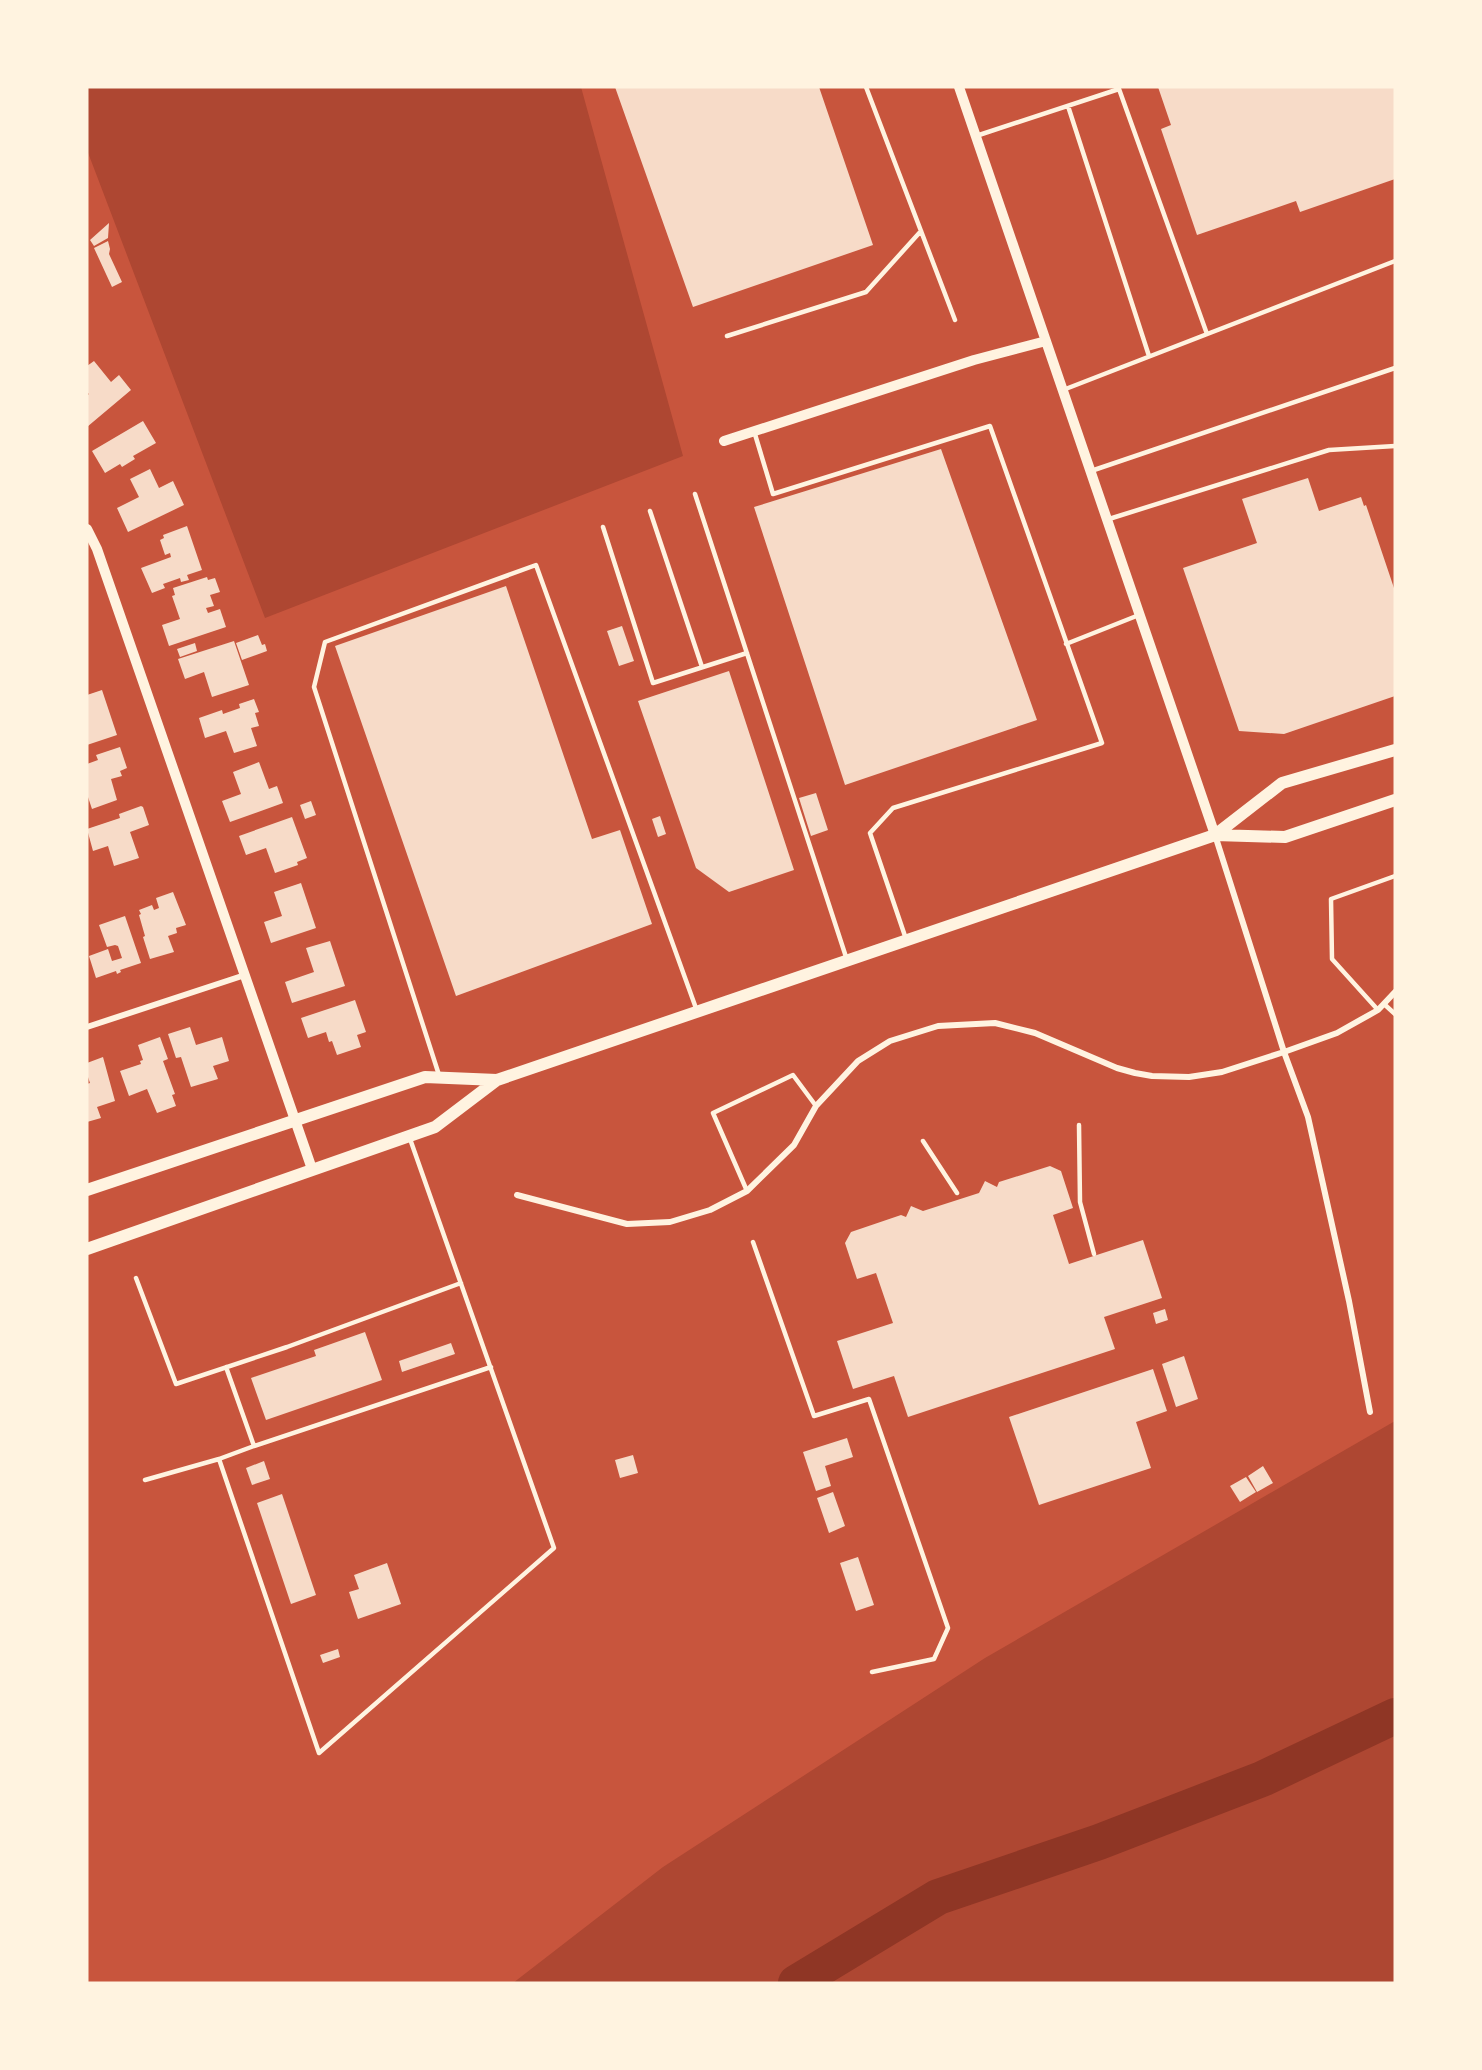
<svg xmlns="http://www.w3.org/2000/svg" width="1482" height="2070" viewBox="0 0 1482 2070" font-family="Merriweather,serif">
  <style>
    .green { fill: #ae4732 }
    .lines { fill: none; stroke-linecap: round; stroke-linejoin: round }
    .river { stroke: #8f3625; stroke-width: 36 }
    .building { fill: #f7dbc8 }
    .service { stroke: #fff3e0; stroke-width: 4.5 }
    .minor { stroke: #fff3e0; stroke-width: 6 }
    .tertiary { stroke: #fff3e0; stroke-width: 10 }
    .secondary { stroke: #fff3e0; stroke-width: 12 }
  </style>
  <rect width="100%" height="100%" fill="#c8553d"/>
  <path class="green" d="M87,87h494l102,369 -418,162 -178,-468z
    M1395,1421v562h-882l150,-116 322,-209z"/>
  <g class="lines">
    <path class="river" d="M796,1983l142,-86 161,-55 163,-63 133,-63"/>
  </g>
  <path class="building" d="M615,87h204l54,158 -180,62z
    M1158,87h237v92l-95,33 -4,-11 -99,34 -36,-106 10,-4z
    M109,223l-1,15 -14,8 -4,-6z
    M108,241l2,8 -1,5 13,28 -10,5 -18,-39z
    M94,361l17,21 8,-7 12,15 -44,37v-31l2,-2 -2,-2v-26z
    M143,421l13,22 -23,13 2,3 -13,8 -2,-3 -15,9 -13,-22z
    M941,449l96,271 -192,65 -91,-278z
    M150,469l9,19 14,-7 11,24 -56,27 -11,-24 22,-11 -9,-18z
    M1308,478l11,33 42,-14 3,9 2,-1 29,86v105l-111,38 -45,-3 -56,-163 74,-25 -15,-44z
    M187,526l15,44 -15,5 2,5 -8,2 -1,-4 -17,6 2,4 -13,5 -11,-25 30,-11 -1,-4 -5,2 -5,-15 4,-2 -1,-3z
    M207,577l1,3 7,-2 5,14 -10,3 4,11 -8,2 2,5 12,-4 6,18 -57,19 -7,-21 18,-6 -8,-23 3,-1 -2,-7z
    M506,586l86,253 28,-9 32,94 -196,72 -121,-350z
    M622,626l12,35 -15,5 -12,-35z
    M258,635l4,10 3,-1 2,7 -25,9 -6,-17z
    M234,641l15,44 -37,12 -8,-25 -19,7 -7,-20z
    M195,643l2,8 -17,6 -3,-8z
    M729,671l65,199 -65,22 -33,-24 -58,-167z
    M102,690l15,45 -30,10v-50z
    M254,699l5,13 -4,1 4,13 -8,2 6,18 -23,7 -8,-22 -21,7 -6,-20 23,-8 1,4 17,-6 -1,-4z
    M120,747l7,21 -7,3 2,5 -11,3 6,21 -25,9 -5,-15v-30l11,-4 -2,-5z
    M259,762l10,27 8,-3 6,17 -53,19 -8,-21 19,-7 -8,-22z
    M816,793l12,37 -17,6 -12,-38z
    M311,801l5,14 -11,4 -5,-14z
    M141,806l2,1 6,18 -19,7 9,26 -25,8 -6,-20 -15,5 -6,-22 33,-11 -1,-4z
    M660,816l6,18 -8,3 -6,-18z
    M292,817l15,41 -10,4 1,3 -23,8 -9,-25 -20,7 -7,-19z
    M301,883l15,45 -45,15 -7,-21 18,-6 -8,-24z
    M173,892l13,33 -10,3 1,5 -9,3 6,16 -24,7 -7,-22 2,-1 -6,-21 2,-1 -2,-4 13,-5 2,5 5,-2 -3,-10z
    M125,916l16,47 -21,7 1,2 -4,2 -1,-3 -20,7 -7,-22 19,-7 4,12 10,-3 -4,-12 -3,-1 -8,2 -8,-22z
    M330,941l15,45 -53,17 -7,-21 29,-10 -8,-24z
    M355,1000l11,32 -9,3 4,12 -24,8 -5,-14 -3,1 -3,-10 -18,6 -7,-20z
    M190,1027l6,18 26,-8 7,24 -16,5 5,13 -27,8 -10,-30 -5,1 -8,-24z
    M160,1037l8,22 -5,2 12,33 -3,1 4,11 -19,7 -10,-24 -18,7 -9,-25 21,-7 -1,-3 3,-1 -5,-15z
    M103,1057l12,44 -18,6 4,11 -14,4v-38l3,-1 -3,-9v-11z
    M1050,1166l11,5 12,37 -20,7 16,49 74,-24 19,58 -58,19 11,32 -207,68 -14,-41 -41,13 -16,-48 56,-18 -17,-50 -19,6 -12,-36 6,-11 50,-17 5,2 5,-11 12,5 56,-18 6,-12 12,6 2,-5z
    M1165,1309l3,11 -12,4 -3,-11z
    M365,1332l17,48 -116,40 -15,-42 65,-22 -2,-6z
    M451,1343l4,11 -53,18 -3,-11z
    M1184,1356l14,43 -22,8 -14,-43z
    M1153,1369l14,42 -31,11 15,46 -112,37 -30,-88z
    M847,1438l6,19 -28,9 6,20 -15,5 -13,-39z
    M633,1455l5,18 -18,5 -5,-18z
    M264,1461l6,18 -18,6 -6,-17z
    M1263,1466l10,17 -16,9 -9,-16z
    M1246,1477l10,15 -16,10 -10,-16z
    M833,1492l12,34 -16,7 -12,-35z
    M282,1494l34,101 -25,9 -34,-101z
    M858,1557l16,48 -18,6 -16,-48z
    M387,1563l14,41 -43,15 -9,-27 10,-3 -5,-14z
    M338,1649l2,8 -17,6 -3,-8z"/>
  <g class="lines">
    <path class="service" d="M866,87l89,233
      M1068,106l81,250
      M976,136l143,-47 88,245
      M727,336l139,-44 55,-61
      M1063,390l332,-129
      M754,431l19,63 217,-68 112,317 -209,65 -23,25 36,106
      M1091,471l304,-103
      M695,494l152,466
      M650,511l52,156
      M1109,519l220,-69 66,-4
      M603,527l50,156 94,-30
      M1066,644l73,-29
      M1384,1004l11,10
      M1378,1010l-46,-51 -1,-60 64,-23
      M439,1075l-125,-388 11,-45 211,-77 161,446
      M1079,1125l1,77 14,52
      M923,1141l34,52
      M747,1191l-34,-78 80,-38 23,31
      M753,1242l61,174 55,-17 79,229 -14,31 -62,13
      M136,1278l40,106 111,-37 174,-64
      M254,1446l237,-79
      M219,1459l100,294 235,-205 -145,-412
      M145,1480l74,-21 35,-13 -28,-79"/>
    <path class="minor" d="M1215,835l69,217 24,65 41,184 21,111
      M87,1027l158,-52
      M517,1195l110,29 43,-2 40,-12 37,-19 47,-46 22,-39 42,-45 32,-20 48,-15 57,-3 40,10 82,35 18,5 17,3 37,1 33,-5 62,-20 53,-19 41,-23 17,-18"/>
    <path class="tertiary" d="M959,87l256,748
      M724,441l250,-81 72,-19
      M87,529l10,20 215,620"/>
    <path class="secondary" d="M1215,835l70,2 110,-37
      M87,1190l338,-113 72,3
      M87,1249l348,-122 62,-47 718,-245 67,-52 113,-33"/>
  </g>
  <rect width="1482" height="2070" fill="none" stroke="#fff3e0" stroke-width="177"/>
</svg>
